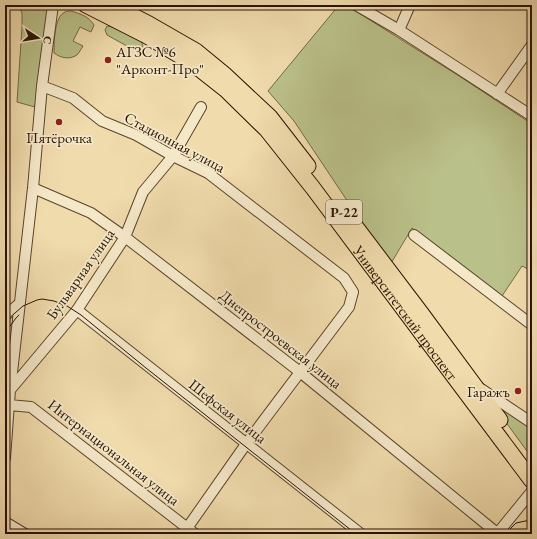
<svg xmlns="http://www.w3.org/2000/svg" width="537" height="539" viewBox="0 0 537 539" font-family="'EB Garamond',serif">
  <style>
    .green { fill: #bac089; stroke: #726a44 }
    .lines { fill: none; stroke-linecap: round; stroke-linejoin: round }
    .minor-casing { stroke: #5b452b; stroke-width: 12 }
    .highway-casing { stroke: #291300; stroke-width: 17 }
    .minor { stroke: #f5e8c9; stroke-width: 10 }
    .highway { stroke: #f0dbac; stroke-width: 15 }
    .tram { stroke: #291300; stroke-width: 1 }
    .poi-dot { fill: #8f2418; stroke: #f5e8c9; stroke-width: 1.5 }
    .labels { text-anchor: middle; dominant-baseline: central; stroke-width: 3.5; stroke-linejoin: round; paint-order: stroke }
    .shield { fill: #f5e8c9; stroke: #66533c; stroke-width: 1 }
    .shield-label { font-size: 14px; font-weight: bold; fill: #291300 }
    .poi-label { font-size: 15px; fill: #291300; stroke: #f5e8c9; text-anchor: start }
    .street-label { font-size: 15px; fill: #291300; stroke: #f5e8c9 }
  </style>
  <rect width="100%" height="100%" fill="#f0dbac"/>
  <filter id="stains"><feTurbulence type="fractalNoise" baseFrequency=".005" numOctaves="4"/><feColorMatrix values="0 0 0 0 .2 0 0 0 0 .09 0 0 0 0 .02 0 0 0 .5 -.17"/></filter>
  <radialGradient id="worn" r=".72"><stop offset=".6" stop-color="#630" stop-opacity="0"/><stop offset="1" stop-color="#630" stop-opacity=".3"/></radialGradient>
  <path class="green" d="M18,5h29l1,7 -13,95 -18,-5 5,-75v-14z
    M339,5h7l110,69 76,50v147l-10,-5 -20,30 -90,-68 -22,37 -96,-144 -26,-30z
    M71,11c10,3 17,5 23,14l-3,7 -11,-5 -7,14 10,5c-2,3 -4,7 -6,9 -8,5 -16,3 -23,-2 0,-10 0,-36 11,-41 2,-1 4,-1 6,-1z
    M107,26c7,0 27,9 32,14 3,2 4,5 4,8l-8,2 -10,-5 -18,-10 -2,-5z
    M481,382l51,36v40l-54,-74z"/>
  <g class="lines">
    <defs>
      <path id="minor" d="M356,5l43,25 133,86
        M399,30l11,-25
        M42,86l31,12 29,23 34,14 37,21 35,17 136,105 9,14 -4,15 -103,137 -63,90
        M497,94l35,-49
        M33,188l58,25 34,24 175,135 197,161
        M414,235l118,90
        M77,310l284,224
        M5,316l15,-13
        M481,389l51,34
        M10,390l67,-80 48,-73 18,-45 30,-36 28,-49
        M9,405l22,2 164,127
        M5,458l5,-68 23,-202 9,-102 11,-81
        M5,522l20,12
        M497,534l35,-43"/>
      <g id="highway">
        <path id="s1" d="M86,5l61,31 45,27 33,26 42,41 46,58 219,293"/>
        <path d="M112,5l37,19 47,27 28,23 46,43 38,49"/>
        <path d="M343,210l78,103 79,107"/>
      </g>
    </defs>
    <use href="#minor" class="minor-casing"/>
    <use href="#highway" class="highway-casing"/>
    <use href="#minor" class="minor"/>
    <use href="#highway" class="highway"/>
    <path class="tram" d="M5,323l2,-3 16,-14 14,-6 5,-1 12,2 13,5 14,9 65,53 210,166
      M5,333l11,-15 3,-3
      M505,534l11,-11 14,-3h2"/>
  </g>
  <g class="poi-dot">
    <circle cx="108" cy="60" r="4"/>
    <circle cx="59" cy="122" r="4"/>
    <circle cx="518" cy="391" r="4"/>
  </g>
  <g class="labels">
    <rect class="shield" x="326" y="200" width="36" height="24" rx="3"/>
    <g class="shield-label">
      <text x="344" y="212">Р-22</text>
    </g>
    <g class="poi-label">
      <text x="116" y="51">АГЗС №6<tspan x="116" dy="17">"Арконт-Про"</tspan></text>
      <text x="59" y="137" text-anchor="middle">Пятёрочка</text>
      <text x="510" y="391" text-anchor="end">Гаражъ</text>
    </g>
    <g class="street-label">
      <text transform="translate(175 142) rotate(28)">Стадионная улица</text>
      <text transform="translate(80 274) rotate(-55)">Бульварная улица</text>
      <text stroke="none"><textPath href="#s1" startOffset="451">Университетский проспект</textPath></text>
      <text transform="translate(281 339) rotate(38)">Днепростроевская улица</text>
      <text transform="translate(228 411) rotate(38)">Шефская улица</text>
      <text transform="translate(114 452) rotate(38)">Интернациональная улица</text>
    </g>
  </g>
  <rect width="537" height="539" fill="none" stroke="#f0dbac" stroke-width="20"/>
  <rect x="6" y="6" width="525" height="527" fill="none" stroke="#291300" stroke-width="2"/>
  <rect x="10" y="10" width="517" height="519" fill="none" stroke="#291300"/>
  <g transform="translate(38 38) rotate(102)" stroke="#f5e8c9" stroke-width="3" paint-order="stroke">
  <path d="M0-3L7 15L0 10L-7 15Z" fill="#291300"/>
  <text y="-6" font-size="11" font-weight="bold" text-anchor="middle" fill="#291300">С</text>
  </g>
  <rect width="100%" height="100%" filter="url(#stains)"/>
  <rect width="100%" height="100%" fill="url(#worn)"/>
</svg>
